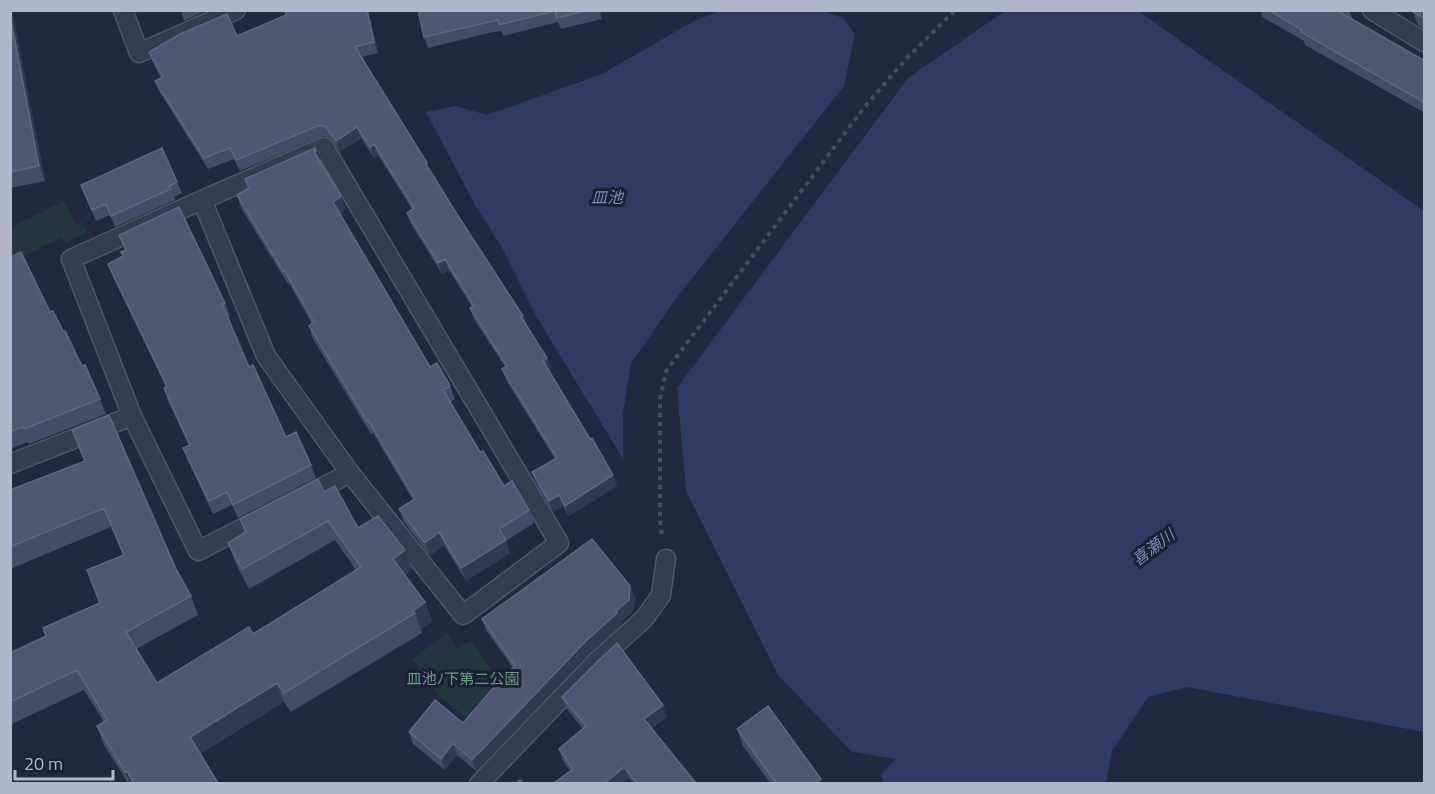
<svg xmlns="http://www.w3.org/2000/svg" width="1435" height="794" viewBox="0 0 1435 794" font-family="'Titillium Web','Noto Sans JP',sans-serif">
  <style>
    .green { fill: #243640 }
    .water { fill: #313a63 }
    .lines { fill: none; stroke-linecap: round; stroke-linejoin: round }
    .street-casing { stroke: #51566a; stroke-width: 21 }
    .path { stroke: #3f525a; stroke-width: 4; stroke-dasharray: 4.5 4.5; stroke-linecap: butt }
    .street { stroke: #363b4f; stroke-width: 18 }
    .wall { fill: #454c67 }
    .shaded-wall { fill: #323953 }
    .building { fill: #515772; stroke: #606680; stroke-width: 1.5 }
    .labels { text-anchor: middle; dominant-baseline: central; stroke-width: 6; stroke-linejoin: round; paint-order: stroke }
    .park-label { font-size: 15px; fill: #679d80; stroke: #1b2034 }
    .water-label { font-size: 16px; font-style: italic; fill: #7f8ab8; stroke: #1b2034 }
  </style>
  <rect width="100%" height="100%" fill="#22283f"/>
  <path class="green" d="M64,201l12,23 6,-2 5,10 -22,11 -3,-6 -51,26v-36z
    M447,633l11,16 12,-9 32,43 -30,39 -31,-24 -29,-39z"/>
  <path class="water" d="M720,11h102l21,7 12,16 -11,52 -166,210 -47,67 -8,51v45l-87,-143 -32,-65 -29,-46 -49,-93 30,-6 31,9 115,-41 92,-53z
    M1005,11h133l286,200v521l-237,-45 -39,10 -36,54 -6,32h-222l-3,-9 15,-15 -44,-7 -74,-77 -92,-184 -9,-103 231,-310z"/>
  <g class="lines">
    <defs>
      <path id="street" d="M123,10l16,43 97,-43
        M1372,10l52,32
        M324,147l235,396 -96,72 -113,-142 -152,78 -66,-135 -61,-157 131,-59z
        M202,200l64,156 84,117
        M10,464l122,-48
        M479,784l119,-124 46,-41 17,-24 5,-36"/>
    </defs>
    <use href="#street" class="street-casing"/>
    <path class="path" d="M662,534l-2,-14v-121l6,-28 197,-262 42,-49 50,-50"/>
    <use href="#street" class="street"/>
  </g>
  <path class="wall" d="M10,10h2l33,171 -35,7z
    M181,10h26l-23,11z
    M285,10h83l10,43 -17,4 92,151 70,108 3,7 21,35 4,11 -2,2 64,104 4,11 -48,30 -6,-10 -10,6 -17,-29 -4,-11 23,-13 -49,-79 -4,-11 3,-2 -31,-48 -4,-11 2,-1 -23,-37 -7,4 -31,-50 -4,-11 5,-4 -34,-54 -4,3 -13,-20 -21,14 -10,-14 -6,-2 -84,35 -6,-12 -26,10 -49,-78 -4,-10 6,-3 -8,-15 -4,-11 88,-16 49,-21z
    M418,10h192l-10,3 2,6 -41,10 -3,-7 -55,14 -2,-5 -8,1 -65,16 -4,-11z
    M1260,10h88l2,2 3,8 72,41v52l-120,-68 -1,-4 -42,-24z
    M1425,10v19l-7,-4 -5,-13z
    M316,151l4,10 26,48 -6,5 90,153 20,19 5,13 -5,3 30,50 24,34 25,24 5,13 -28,18 4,12 -44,28 -22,-36 -14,11 -26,-34 -5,-13 14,-9 -40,-67 -2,1 -58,-95 -4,-13 3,-2 -23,-41 -1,1 -47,-76 -4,-13 11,-7 -3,-9z
    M177,182l5,11 -8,4 1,3 -60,27 -5,-12 -14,6 -15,-36z
    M119,235l106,68 5,13 -2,1 21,50 37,70 25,28 5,13 -78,40 -6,-13 -19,9 -25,-53 -5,-13 6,-2 -21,-45 -4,-13 2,-1 -53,-110 -5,-13 15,-7 -2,-5 4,-2z
    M10,257l53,74 37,68 6,15 -77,30 -1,-2 -18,7z
    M72,430l104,139 15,27 7,19 -62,34 21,34 96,-49 103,-64 -21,-30 -86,49 -14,-27 -7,-19 17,-10 -5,-14 84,-27 34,36 54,41 -7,6 20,27 7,20 -11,7 1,4 -131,79 -7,-10 -84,52 18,29h-90l-24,-38 -7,-19 7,-4 -20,-32 -74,35v-72l36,-17 53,-33 -12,-33 36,-15 -12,-28 -101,42v-79l74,-29z
    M630,586l5,11 -2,15 -12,10 1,2 -32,28 -114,119 -19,-16 -12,15 -32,-26 -4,-12 54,-9 50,-55 -27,-38 -4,-11z
    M562,697l105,20 -15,11 44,55h-63l-4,-5 -59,-7 -7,-10 -4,-12 24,-20 -16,-20z
    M737,729l86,54h-53l-27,-37z"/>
  <path class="shaded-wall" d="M10,10h2l33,171 -6,-15 -29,-151z
    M367,10h1l10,43 -4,-11z
    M357,127l4,11 -21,14 -4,-11z
    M374,144l4,11 -4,3 -4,-11z
    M341,196l5,13 -9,6 -4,-13z
    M445,259l4,11 -7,4 -4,-11z
    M547,358l4,11 -4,3 -4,-11z
    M613,475l4,11 -48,30 -4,-10z
    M559,495l4,11 -10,6 -4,-11z
    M439,532l5,13 -14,11 -5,-13z
    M506,540l4,13 -44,28 -5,-13z
    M405,550l7,19 -12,9 -7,-19z
    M630,586l5,11 -2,15 -12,10 1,2 -32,28 -114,119 -4,-11 114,-119z
    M425,602l7,20 -11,7 -6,-16 -2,-2z
    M277,683l7,19 -87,54 -7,-19z
    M663,705l4,12 -18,14 -5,-12z
    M453,743l4,12 -12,15 -4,-11z
    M624,767l5,11 -6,5h-18z
    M127,771l4,12h-1l-5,-11z
    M821,779l2,4h-8z"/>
  <path class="building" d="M285,10h82l7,32 -19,5 72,116 -1,1 27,44 70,108 -2,1 26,41 -4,3 47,78 2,-1 21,37 -48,31 -6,-11 -10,6 -17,-29 25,-14 -55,-89 5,-3 -37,-58 4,-2 -29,-47 -7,4 -31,-50 7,-5 -40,-64 -4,3 -13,-20 -21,14 -10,-14 -6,-2 -84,35 -6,-12 -26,10 -49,-77 8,-4 -14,-25 31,-18 47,-20 10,22 49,-21z
    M418,10h170l-31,8 -2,-7 -56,14 -1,-5 -74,17z
    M1269,10h67l89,51v42l-124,-71 1,-2z
    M1413,10h12v9l-12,-7z
    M10,15l29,151 -29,6z
    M162,148l15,34 -8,4 2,3 -60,27 -5,-12 -14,6 -11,-25z
    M315,148l1,3 -2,1 27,44 -8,6 97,165 7,-4 13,23 -7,4 37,62 3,-1 21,35 8,-5 17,29 -30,19 7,11 -45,28 -22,-36 -14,11 -26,-34 16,-10 -47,-79 -1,1 -58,-95 5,-4 -30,-52 -1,1 -46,-76 12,-7 -4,-9z
    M179,207l46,96 -3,1 27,63 4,-2 33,72 10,-5 15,33 -78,40 -6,-13 -18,9 -26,-53 7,-3 -26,-57 3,-2 -59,-122 15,-8 -2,-4 5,-2 -7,-15z
    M21,252l29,60 3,-1 10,20h2l17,35 3,-1 15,34 -76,30 -1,-2 -13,5v-175z
    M109,415l67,154 15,27 -65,36 31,51 92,-56 4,7 108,-67 -33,-46 -86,48 -14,-26 18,-11 -6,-13 78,-40 6,13 11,-6 23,42 20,-12 27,34 -12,9 32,43 -12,9 2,2 -131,80 -7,-10 -87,54 28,46h-84l-7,-12 -2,1 -28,-46 10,-6 -30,-50 -67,32v-49l36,-17 -3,-8 57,-25 -13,-33 37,-15 -20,-47 -94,39v-57l75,-29 -13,-31z
    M592,539l38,47 -1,14 -13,11 1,2 -31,28 -114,119 -19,-17 -12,16 -32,-27 26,-32 28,23 39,-45 13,-12 -33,-47z
    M617,643l46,62 -19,14 52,64h-59l-13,-16 -19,16h-51l19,-14 -14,-20 27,-23 -24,-29 40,-40z
    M768,706l53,73 -6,4h-39l-39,-54z
    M520,780l4,3h-8z"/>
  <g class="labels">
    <g class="park-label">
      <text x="463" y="678">皿池ﾉ下第二公園</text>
    </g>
    <g class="water-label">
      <text x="607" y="197">皿池</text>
      <text transform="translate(1153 547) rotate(-37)">喜瀬川</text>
    </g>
  </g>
  <rect width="1435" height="794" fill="none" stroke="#b2b6ca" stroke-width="24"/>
  <path d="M15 770v9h98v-9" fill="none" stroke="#b2b6ca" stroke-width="3"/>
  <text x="24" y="770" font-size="18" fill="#b2b6ca" stroke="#1b2034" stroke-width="4.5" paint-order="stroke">20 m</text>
</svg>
